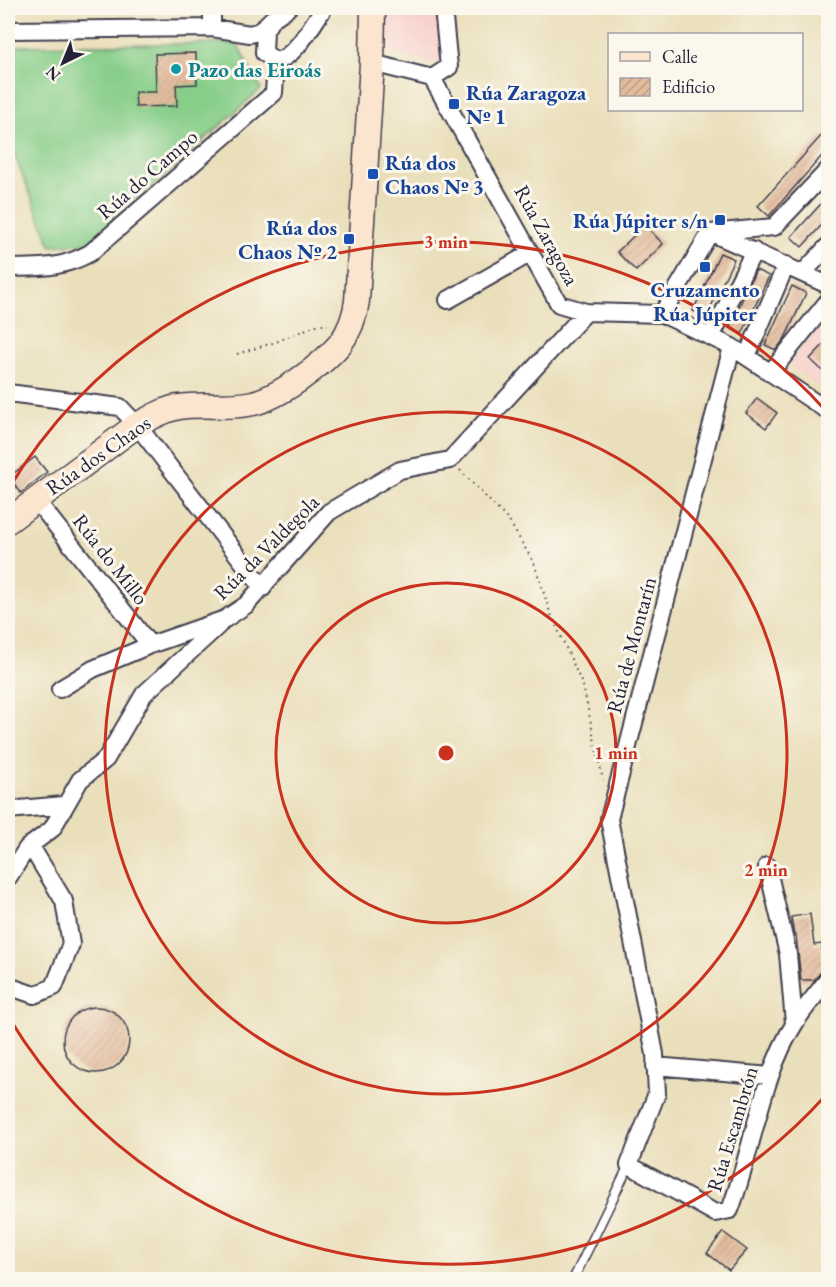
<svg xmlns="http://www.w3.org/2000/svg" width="836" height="1287" viewBox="0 0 836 1287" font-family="'EB Garamond',serif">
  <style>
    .built { fill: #f7d0cb }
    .garden { fill: #87ce89; stroke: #547862; stroke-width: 1.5 }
    .building { fill: url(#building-hatch) }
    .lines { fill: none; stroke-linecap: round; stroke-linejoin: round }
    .lane-casing { stroke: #403e4e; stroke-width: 11 }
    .street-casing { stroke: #403e4e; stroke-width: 20 }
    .secondary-casing { stroke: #403e4e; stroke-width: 27 }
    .path { stroke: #403e4e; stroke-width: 2; stroke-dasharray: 1.5 4.5; stroke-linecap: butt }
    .lane { stroke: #fff; stroke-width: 8 }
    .street { stroke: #fff; stroke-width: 16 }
    .secondary { stroke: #fbe5cf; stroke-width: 24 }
    .ring { fill: none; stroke: #c8321e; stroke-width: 3 }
    .culture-dot { fill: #0f9aa8; stroke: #fbf7ec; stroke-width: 2 }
    .transit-dot { fill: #1a4fb4; stroke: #fbf7ec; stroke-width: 2 }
    .labels { text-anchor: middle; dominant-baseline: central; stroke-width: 6; stroke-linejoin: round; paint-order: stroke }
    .culture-label { font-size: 21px; font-weight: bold; fill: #0d838f; stroke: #fbf7ec; text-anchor: start }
    .transit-label { font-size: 21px; font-weight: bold; fill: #164399; stroke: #fbf7ec; text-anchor: start }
    .street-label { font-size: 21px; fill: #22223b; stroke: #fbf7ec }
    .centre { fill: #c8321e; stroke: #fbf7ec; stroke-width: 3 }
    .ring-label { font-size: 18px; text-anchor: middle; font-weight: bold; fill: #c8321e; stroke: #fbf7ec; stroke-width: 6; stroke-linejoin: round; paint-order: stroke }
  </style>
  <defs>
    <pattern id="building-hatch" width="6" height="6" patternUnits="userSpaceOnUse" patternTransform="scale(1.5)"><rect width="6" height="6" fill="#e3bb9c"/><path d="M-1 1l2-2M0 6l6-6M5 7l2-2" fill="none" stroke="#c2a087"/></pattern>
  </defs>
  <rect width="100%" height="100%" fill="#fbf7ec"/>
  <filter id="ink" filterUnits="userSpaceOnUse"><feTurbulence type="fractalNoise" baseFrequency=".0167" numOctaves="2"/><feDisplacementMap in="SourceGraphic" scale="12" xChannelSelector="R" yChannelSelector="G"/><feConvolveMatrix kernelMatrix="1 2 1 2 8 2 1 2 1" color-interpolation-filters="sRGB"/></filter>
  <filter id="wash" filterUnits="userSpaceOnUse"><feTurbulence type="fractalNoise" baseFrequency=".008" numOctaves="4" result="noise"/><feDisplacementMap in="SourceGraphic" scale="24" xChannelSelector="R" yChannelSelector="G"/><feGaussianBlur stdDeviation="1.35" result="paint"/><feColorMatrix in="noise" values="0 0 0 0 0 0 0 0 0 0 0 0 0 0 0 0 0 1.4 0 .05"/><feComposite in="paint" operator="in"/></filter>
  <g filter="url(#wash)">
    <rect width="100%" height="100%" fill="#eadfbb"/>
    <path class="built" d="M385,8h54l3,56 -60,-12z
      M828,318v76l-41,-30z"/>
    <path class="garden" d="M237,43l24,46 -172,154 -38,3 -43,-107v-93z"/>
    <g id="blocks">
      <path class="building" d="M196,53l1,31 -21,1 1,21 -41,1 -1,-15h21l-1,-38z
        M822,135l6,6v8l-59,67 -11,-10z
        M828,196v22l-26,29 -11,-10z
        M645,225l18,19 -27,27 -19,-19z
        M720,253l14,6 -28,58 -13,-6z
        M756,270l13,6 -27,58 -13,-6z
        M792,286l14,7 -21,45 -9,12 -11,-5z
        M828,340v25l-5,6 -13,-12z
        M757,398l20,15 -11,15 -20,-15z
        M35,457l12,15 -26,21 -12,-16z
        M810,914l4,31 8,-1v27l-8,9h-13l-5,-45h-2l-3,-18z
        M63 1040a33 33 0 1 1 66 0a33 33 0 1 1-66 0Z
        M723,1232l24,18 -18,20 -22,-17z"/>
    </g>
  </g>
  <g filter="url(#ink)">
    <use href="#blocks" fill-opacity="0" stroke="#403e4e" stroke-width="1.5"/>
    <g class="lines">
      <defs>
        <path id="lane" d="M573,1280l56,-115"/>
        <path id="street" d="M212,8v20
          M270,22l-5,8 -1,23 12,8
          M8,30l204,-2 38,6 10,-3 12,-12 16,-11
          M276,61c19,-3 37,-38 48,-53
          M372,63l60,15 127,226 27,8 76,2 70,33 96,64
          M432,78l17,-11 -6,-59
          M710,233l64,-6 54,-57
          M714,234l114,51
          M8,268c32,-1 53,1 82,-15l184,-160 2,-32
          M803,273l25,-27
          M448,300l83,-47
          M662,314l48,-81
          M711,337l43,-86
          M732,347l-123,472 46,235 2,39 -28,72 86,48 15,-3c23,-60 31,-134 65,-187 9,-15 22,-29 33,-44
          M747,356l39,-91
          M771,372l57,-71
          M8,393l112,14 17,18 126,163
          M36,500l114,145
          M60,689l33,-20 57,-24 75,-26 21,-14 83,-93 71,-42 50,-10 136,-148
          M8,810l56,-5
          M767,866l21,88 6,69
          M8,878l19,-30 25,-19 28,-49 26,-21 38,-65 75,-69
          M8,986l26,9 20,-8 17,-43 -7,-43 -34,-56
          M655,1066l115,10"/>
        <path id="secondary" d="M8,521l129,-96c14,-7 27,-16 42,-18 25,-4 50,2 74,-4 27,-6 69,-38 87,-59 9,-12 15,-28 17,-43l15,-238 1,-55"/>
      </defs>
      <use href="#lane" class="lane-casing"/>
      <use href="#street" class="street-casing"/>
      <use href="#secondary" class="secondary-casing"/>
      <path class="path" d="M237,354l39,-12 40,-17h12
        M460,470l49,51 25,42 16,49 33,74 20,94"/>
      <use href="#lane" class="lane"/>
      <use href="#street" class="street"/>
      <use href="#secondary" class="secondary"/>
    </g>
  </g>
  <g class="ring">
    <circle cx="446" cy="753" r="170"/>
    <circle cx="446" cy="753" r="341"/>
    <path d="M826 1095A511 511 0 0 1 8 1016M8 490A511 511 0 0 1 826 411"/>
  </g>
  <circle class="culture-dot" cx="176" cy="69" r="6"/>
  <g class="transit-dot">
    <rect x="448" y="98" width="12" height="12" rx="3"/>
    <rect x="367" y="168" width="12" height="12" rx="3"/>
    <rect x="714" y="214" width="12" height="12" rx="3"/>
    <rect x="343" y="233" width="12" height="12" rx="3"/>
    <rect x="699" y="261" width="12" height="12" rx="3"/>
  </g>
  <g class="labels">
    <g class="culture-label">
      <text x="188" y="69">Pazo das Eiroás</text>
    </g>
    <g class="transit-label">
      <text x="466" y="92">Rúa Zaragoza<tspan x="466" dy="24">Nº 1</tspan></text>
      <text x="385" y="162">Rúa dos<tspan x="385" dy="24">Chaos Nº 3</tspan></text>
      <text x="708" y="220" text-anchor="end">Rúa Júpiter s/n</text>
      <text x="337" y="227" text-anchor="end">Rúa dos<tspan x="337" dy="24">Chaos Nº 2</tspan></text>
      <text x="705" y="289" text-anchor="middle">Cruzamento<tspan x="705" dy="24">Rúa Júpiter</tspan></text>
    </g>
    <g class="street-label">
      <text transform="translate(147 174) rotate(-41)">Rúa do Campo</text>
      <text transform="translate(547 235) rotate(61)">Rúa Zaragoza</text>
      <text transform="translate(98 455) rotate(-35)">Rúa dos Chaos</text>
      <text transform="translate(266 547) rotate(-45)">Rúa da Valdegola</text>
      <text transform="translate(111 559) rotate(52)">Rúa do Millo</text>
      <text transform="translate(631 645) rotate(-75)">Rúa de Montarín</text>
      <text transform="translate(732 1129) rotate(-73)">Rúa Escambrón</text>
    </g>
  </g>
  <circle cx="446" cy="753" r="9" class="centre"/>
  <g class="ring-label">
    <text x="446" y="248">3 min</text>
    <text x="616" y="759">1 min</text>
    <text x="766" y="876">2 min</text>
  </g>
  <rect width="836" height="1287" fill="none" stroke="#fbf7ec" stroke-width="30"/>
  <rect x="608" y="33" width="195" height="78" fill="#fbf7ec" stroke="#a4a2a5" stroke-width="1.5"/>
  <rect x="620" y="52" width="30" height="9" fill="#fbe5cf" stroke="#a4a2a5" stroke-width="1.5"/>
  <text x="662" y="63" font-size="18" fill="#22223b">Calle</text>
  <rect x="620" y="78" width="30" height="18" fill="url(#building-hatch)" stroke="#a4a2a5" stroke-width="1.5"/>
  <text x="662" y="93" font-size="18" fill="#22223b">Edificio</text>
  <g transform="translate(63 63) rotate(223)" stroke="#fbf7ec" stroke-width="4.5" paint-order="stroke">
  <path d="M0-4.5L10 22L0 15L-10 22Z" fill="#22223b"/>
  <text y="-9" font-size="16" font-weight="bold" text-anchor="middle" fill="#22223b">N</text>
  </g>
</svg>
